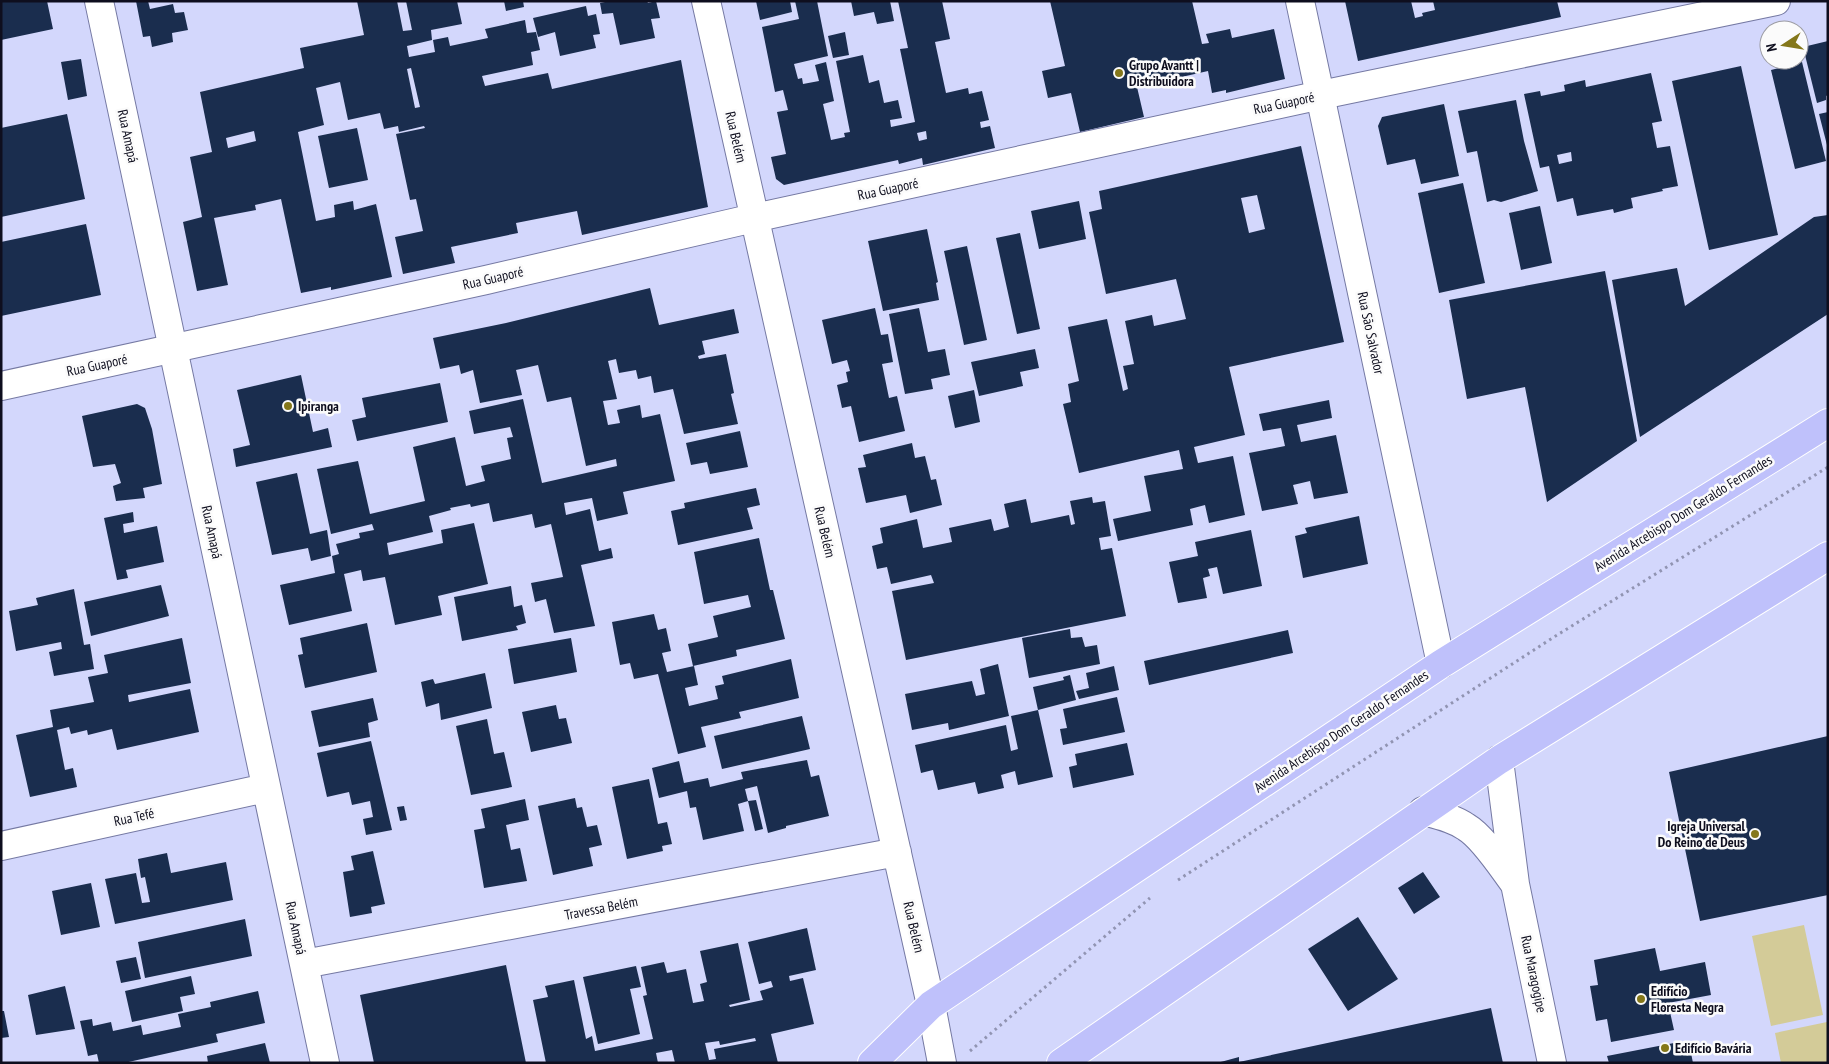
<svg xmlns="http://www.w3.org/2000/svg" width="1829" height="1064" viewBox="0 0 1829 1064" font-family="'PT Sans Narrow',sans-serif">
  <style>
    .green { fill: #d3cb98 }
    .building { fill: #1a2d4e; fill-rule: evenodd }
    .lines { fill: none; stroke-linecap: round; stroke-linejoin: round }
    .street-casing { stroke: #7579a3; stroke-width: 30 }
    .secondary-casing { stroke: #7579a3; stroke-width: 30 }
    .primary-casing { stroke: #fff; stroke-width: 30 }
    .path { stroke: #9194b2; stroke-width: 3; stroke-dasharray: 2.5 4; stroke-linecap: butt }
    .street { stroke: #fff; stroke-width: 28 }
    .secondary { stroke: #fff; stroke-width: 28 }
    .primary { stroke: #bfc1fb; stroke-width: 28 }
    .poi-dot { fill: #84771a; stroke: #fbfbfb; stroke-width: 2 }
    .labels { text-anchor: middle; dominant-baseline: central; stroke-width: 5; stroke-linejoin: round; paint-order: stroke }
    .poi-label { font-size: 14px; font-weight: bold; fill: #0e0e1e; stroke: #fbfbfb; text-anchor: start }
    .street-label { font-size: 14px; fill: #0e0e1e; stroke: #fbfbfb }
  </style>
  <rect width="100%" height="100%" fill="#d3d7fc"/>
  <path class="green" d="M1804,925l19,90 -52,11 -19,-90z
    M1827,1022l1,41h-47l-6,-30z"/>
  <path class="building" d="M1,1h46l6,28 -52,11z
    M136,1h12l2,8 23,-5 2,9 9,-1 4,18 -16,3 1,9 -21,5 -2,-11 -7,1z
    M357,1h40l6,30 9,-1 -6,-29h51l5,23 -31,6 1,10 -25,6 2,11 26,-5 -2,-12 15,-3 2,9 38,-8 -3,-9 40,-9 2,13 9,-1 4,18 -9,2 2,13 -51,11 3,10 63,-13 4,16 129,-29 27,147 -126,28 -5,-24 -61,12 2,10 -67,14 4,16 -52,11 -8,-37 28,-6 -7,-32 -6,1 -14,-66 29,-6 -1,-2 -25,6 -1,-6 -14,3 -4,-16 -32,7 -8,-38 -24,6 8,37 -26,7 18,89 19,-4 -1,-12 19,-4 1,9 22,-6 16,73 -61,13v-3l-30,6 -20,-94 -26,6 1,5 -42,8 14,67 -31,6 -14,-69 19,-5 -12,-60 22,-5 -12,-60 104,-24 -4,-20 64,-13zM411,68l9,39 -5,1 -8,-39zM254,131l2,10 -28,7 -2,-10z
    M504,1h19l1,6 -18,4z
    M610,1h37l1,2 8,-2 4,17 -9,1 4,19 -35,7 -7,-32 -11,1 -2,-11z
    M756,1h34l2,11 -32,8z
    M795,1h22l11,55 -34,8 4,15 4,-1 1,6 16,-3 -4,-16 11,-3 8,39 -11,3 8,36 14,-3 -1,-4 6,-1 -14,-71 27,-6 6,28 10,-3 5,23 14,-3 4,18 -12,2 1,7 24,-5 -15,-73 8,-1 -10,-47h44l8,38 -15,3 11,51 22,-5 1,6 13,-3 7,29 -9,2 1,6 9,-2 5,22 -72,17 -1,-7 -23,6 -1,-4 -114,25 -8,-6 -5,-22 15,-3 -9,-42 11,-2 -5,-20 -8,2 -13,-65 37,-8zM926,131l1,8 -8,2 -2,-8z
    M851,1h39l4,20 -17,3 -3,-12 -20,4z
    M1050,1h142l10,43 7,-1 -3,-9 24,-5 2,9 42,-9 11,50 -59,14v-3l-14,3 -4,-22 -71,16 7,30 -64,15 -9,-39 -23,5 -6,-27 23,-5z
    M1345,1h66l4,17 8,-2 -1,-3 13,-3 -2,-9h124l4,16 -203,44z
    M586,6l2,10 8,-2 4,20 -7,1 3,13 -36,8 -5,-24 -17,5 -5,-19z
    M845,32l4,23 -16,3 -5,-22z
    M1828,41v54l-2,1v4l-9,3 -14,-56z
    M81,59l6,37 -19,4 -7,-38z
    M1802,62l24,99 -31,8 -24,-99z
    M1741,66l37,169 -69,15 -37,-169z
    M1651,73l11,48 -10,2 5,25 13,-2 8,40 -16,3 1,2 -32,7 2,10 -19,5 -1,-4 -36,7 -4,-18 -16,4 -8,-36 -9,2 -16,-74 16,-3 1,5 24,-5 -1,-6 21,-5 1,7zM1571,152l1,9 -13,3 -2,-9z
    M1516,100l8,41 14,50 -37,11 -7,-2 -7,2 -10,-51 -10,2 -9,-42z
    M1444,104l15,72 -38,8 -6,-25 -28,6 -9,-39 4,-9z
    M1828,112v33h-1l-8,-31z
    M67,114l18,85 -84,18v-89z
    M357,128l11,52 -39,8 -11,-52z
    M1301,146l43,196 -115,25 16,68 -51,12 4,16 35,-7 12,59 -36,8 -4,-18 -15,4 3,16 -75,16 -5,-22 38,-8 -7,-35 39,-7 -4,-19 -100,23 -16,-69 8,-2 -3,-18 11,-3 -11,-54 39,-8 16,72 5,-2 -5,-23 11,-2 -9,-43 27,-6 2,11 32,-7 -10,-40 -70,15 -17,-82 13,-3 -3,-18zM1257,195l8,34 -16,4 -8,-35z
    M1463,183l22,100 -46,10 -21,-100z
    M1079,201l7,38 -47,10 -8,-38z
    M1540,206l12,57 -31,7 -12,-57z
    M1828,215v99l-188,123 -28,-157 65,-12 8,38 129,-89z
    M86,224l15,71 -100,21v-74z
    M927,229l11,53 -2,1 3,17 -56,11 -15,-70z
    M1020,233l20,96 -23,5 -21,-96z
    M967,246l20,94 -23,5 -20,-94z
    M1605,271l32,170 -90,61 -22,-115 -58,12 -18,-99z
    M650,288l9,37 75,-16 5,24 -37,8 3,13 -7,2 1,3 27,-5 8,39 -3,1 7,30 -54,10 -11,-45 -19,4 -3,-17 -13,3 -2,-9 -17,3 -3,-14 -8,2 9,38 -14,2 5,24 12,-2 -3,-13 23,-5 2,13 18,-4 15,67 -52,11 5,22 -31,7 -5,-23 -28,5 2,12 24,-6 9,42 12,-3 2,10 -32,7 14,61 -41,7 -8,-34 -11,3 -4,-19 32,-6 -12,-53 -16,4 -3,-14 -39,8 -4,-19 -18,4 -1,-3 -20,4 1,2 -22,6 4,16 -46,11 2,12 54,-12 -2,-13 33,-7 14,61 -50,12 4,19 -47,10 -10,-48 -22,4 -2,-11 -17,4 8,37 -63,14 -9,-40 55,-12 -3,-17 7,-2 -3,-10 24,-6 -1,-5 15,-3 -2,-6 -41,10 -14,-65 41,-8 12,53 55,-13 -12,-54 42,-10 11,49 19,-5 -4,-15 30,-7 -4,-21 6,-1 -3,-10 -36,7 -5,-23 54,-12 19,84 75,-17 -1,-7 -30,7 -15,-69 -24,5 -9,-37 -22,5 6,25 -42,8 -7,-33 -12,4 -2,-9 -19,4 -7,-31 73,-15z
    M875,308l6,27 7,-1 5,28 -11,2 7,34 8,-2 8,35 -46,11 -8,-36 -9,2 -5,-23 11,-3 -2,-10 4,-1 -3,-11 -15,4 -10,-44z
    M919,308l9,44 17,-3 5,26 -19,4 2,10 -28,5 -16,-80z
    M1035,349l4,19 -19,4 3,14 -44,10 -8,-34z
    M301,375l12,57 15,-4 4,19 -96,20 -3,-18 17,-4 -13,-55z
    M440,383l8,39 -91,19 -5,-21 14,-3 -4,-19z
    M974,390l6,32 -25,6 -7,-32z
    M1329,400l3,18 -35,7 4,17 35,-7 12,58 -34,6 -4,-18 -17,4 5,19 -36,7 -13,-58 36,-7 -4,-18 -18,3 -4,-17z
    M137,404l8,4 7,21 10,55 -19,4 2,10 -29,3 -3,-15 8,-3 -6,-19 -22,3 -11,-51z
    M740,431l8,36 -38,7 -3,-12 -16,3 -5,-22z
    M912,443l3,15 10,-2 6,24 5,-1 6,26 -32,8 -4,-18 -40,8 -8,-35 8,-1 -3,-12z
    M297,473l13,61 17,-4 4,26 -20,5 -3,-13 -36,7 -16,-73z
    M756,488l4,17 -13,3 6,21 -75,16 -7,-34 14,-3 -1,-5z
    M1092,497l1,6 12,-2 6,35 -12,2 2,12 11,-2 14,68 -220,44 -14,-69 42,-8 -3,-8 -40,9 -4,-17 -10,2 -5,-23 11,-3 -3,-15 37,-9 6,29 29,-6 -3,-14 42,-9 3,12 15,-4 -5,-23 22,-5 5,24 38,-8 2,10 4,-1 -5,-23z
    M133,512l1,10 -11,2 1,9 33,-7 7,36 -38,8 2,8 -11,2 -13,-62z
    M1359,516l9,48 -65,14 -8,-42 12,-3 -2,-5z
    M1251,530l11,56 -39,8 -6,-27 -9,2 2,7 -7,2 4,20 -29,5 -9,-41 29,-6 -3,-14z
    M759,538l11,52h3l12,49 -49,11 1,6 -44,10 -5,-22 30,-7 -5,-21 38,-9 -3,-12 -44,9 -10,-52z
    M161,585l8,31 -78,20 -7,-34z
    M511,586l3,21 8,-2 4,18 -10,3 2,4 -56,11 -8,-44z
    M74,589l10,56 6,-1 4,25 -40,7 -5,-24 13,-3 -1,-7 -45,9 -7,-40 29,-6 -2,-7z
    M654,614l4,16 8,-2 5,23 -9,2 5,19 27,-6 4,19 -13,3 4,18 29,-7 -3,-13 9,-2 -2,-8 69,-17 8,39 -60,14 2,6 -40,9 5,20 -28,7 -20,-80 -24,5 -4,-16 -10,2 -8,-43z
    M367,623l10,49 -72,16 -7,-33 5,-1 -3,-16z
    M1070,629l1,9 11,-1 3,10 12,-2 3,19 -71,14 -7,-40z
    M1288,630l5,23 -144,32 -5,-24z
    M182,638l9,45 -63,12 1,7 61,-13 9,43 -82,18 -5,-21 -24,6 -1,-5 -16,4 -2,-7 -12,3 8,40 8,-2 4,19 -47,10 -14,-62 37,-8 -3,-17 44,-8 -6,-25 20,-4 -4,-18z
    M571,638l6,34 -63,12 -6,-35z
    M998,664l11,52 -60,14 -1,-7 -36,7 -7,-36 67,-13 4,15 9,-2 -5,-25z
    M1114,666l5,24 -40,9 -3,-8 13,-3 -3,-15z
    M485,673l7,35 -51,12 -2,-17 -13,4 -5,-25 12,-3 2,5z
    M1070,675l6,25 -38,10 -5,-23 31,-7 -1,-3z
    M1117,697l8,35 -62,13 -3,-16 7,-1 -4,-19z
    M373,698l5,22 -10,3 2,14 -51,10 -8,-36z
    M556,705l3,14 7,-1 6,25 -41,9 -9,-40z
    M1038,710l15,67 -35,8 -3,-14 -14,4 3,13 -26,6 -3,-12 -37,8 -5,-20 -12,3 -6,-28 91,-20 5,26 7,-2 -7,-33z
    M802,716l8,33 -88,20 -8,-33z
    M487,719l7,35 10,-2 8,35 -41,8 -15,-69z
    M1828,736v159l-128,26 -31,-149z
    M371,741l21,89 -26,5 -3,-16 10,-2 -3,-16 -18,4 -3,-13 -22,5 -10,-44z
    M1127,743l7,32 -61,13 -4,-21 8,-2 -2,-11z
    M807,760l4,17 8,-2 10,41 -43,10v2l-18,5 -11,-47 -12,3 3,12 -10,3 6,27 -41,9 -7,-33 -6,1 -3,-17 -28,7 -7,-30 27,-7 5,22 24,-5 2,9 33,-8 -2,-7z
    M649,779l9,45 9,-2 5,22 -10,2 1,5 -36,8 -15,-72z
    M575,798l2,10 5,-1 5,20 10,-2 5,20 -13,3 4,18 -40,9 -15,-69z
    M525,799l4,21 -23,5 5,25 9,-2 7,33 -43,7 -10,-58 11,-2 -4,-19z
    M756,800l7,29 -8,2 -7,-30z
    M404,806l3,14 -7,1 -3,-14z
    M373,851l12,53 -14,3 1,6 -22,4 -7,-45 11,-2 -3,-14z
    M167,853l4,20 55,-11 7,38 -118,24 -10,-45 31,-6 6,30 8,-1 -5,-25 -4,1 -3,-19z
    M1423,872l17,25 -26,17 -16,-26z
    M91,883l9,44 -39,8 -9,-44z
    M1358,917l40,62 -50,32 -40,-62z
    M245,919l7,37 -107,22 -7,-36z
    M807,928l9,42 -27,6 1,5 13,-3 11,46 -43,10 7,29h-103l-3,-13 -16,3 2,10h-112l-13,-63 15,-3 -3,-11 29,-6 12,59 6,-3 3,15 58,-12 -10,-43 4,-1 -6,-28 23,-5 3,11 19,-4 7,34 11,-2 -4,-17 7,-2 -7,-31 38,-8 12,57 -21,5 1,2 33,-7 -3,-9 13,-4 -2,-6 -12,3 -11,-42zM755,1038l1,3 -42,8 2,10 -7,1 -4,-17 14,-2 1,4z
    M1655,948l5,23 45,-9 6,33 -43,8 6,27 -63,12 -4,-23 -11,2 -6,-35 8,-1 -4,-25z
    M136,957l5,22 -20,4 -5,-22z
    M506,965l20,98h-152l-14,-68z
    M636,966l5,21 -11,2 10,45 -42,10 -15,-67z
    M191,976l4,18 -15,3 3,14 -51,11 -7,-31z
    M65,986l10,43 -39,6 -8,-40z
    M258,991l7,32 -49,11 2,8 -94,21h-25l-2,-9 -9,2 -8,-35 12,-2 1,7 18,-4 2,9 28,-6 2,10 38,-8 -3,-13 33,-7 -1,-5z
    M1491,1008l12,55h-286l22,-6v5z
    M1,1011h3l5,26 -8,1z
    M265,1043l5,20h-62l-1,-7z
    M1674,1043l17,10 2,10h-84l-2,-7z"/>
  <g class="lines">
    <defs>
      <path id="street" d="M99,1l226,1062
        M706,1l225,1004 11,58
        M1300,1l141,663
        M1499,760l16,124 37,179
        M1423,811c15,4 30,7 43,16 17,10 36,40 48,56
        M1,846l265,-58
        M304,964l593,-112"/>
      <path id="secondary" d="M1,386l485,-106 268,-62 567,-123 455,-94"/>
      <path id="primary" d="M872,1063l59,-58 510,-341 387,-241
        M1061,1063l438,-303 329,-204"/>
    </defs>
    <use href="#street" class="street-casing"/>
    <use href="#secondary" class="secondary-casing"/>
    <use href="#primary" class="primary-casing"/>
    <path class="path" d="M1178,880l376,-243 274,-170
      M970,1051l180,-153"/>
    <use href="#street" class="street"/>
    <use href="#secondary" class="secondary"/>
    <use href="#primary" class="primary"/>
  </g>
  <g class="poi-dot">
    <circle cx="1119" cy="73" r="5"/>
    <circle cx="288" cy="406" r="5"/>
    <circle cx="1755" cy="834" r="5"/>
    <circle cx="1641" cy="999" r="5"/>
    <circle cx="1665" cy="1048" r="5"/>
  </g>
  <g class="labels">
    <g class="poi-label">
      <text x="1129" y="65">Grupo Avantt |<tspan x="1129" dy="16">Distribuidora</tspan></text>
      <text x="298" y="406">Ipiranga</text>
      <text x="1745" y="826" text-anchor="end">Igreja Universal<tspan x="1745" dy="16">Do Reino de Deus</tspan></text>
      <text x="1651" y="991">Edifício<tspan x="1651" dy="16">Floresta Negra</tspan></text>
      <text x="1675" y="1048">Edifício Bavária</text>
    </g>
    <g class="street-label">
      <text transform="translate(1284 103) rotate(-12)">Rua Guaporé</text>
      <text transform="translate(128 136) rotate(78)">Rua Amapá</text>
      <text transform="translate(736 137) rotate(77)">Rua Belém</text>
      <text transform="translate(888 189) rotate(-12)">Rua Guaporé</text>
      <text transform="translate(493 278) rotate(-13)">Rua Guaporé</text>
      <text transform="translate(1371 333) rotate(78)">Rua São Salvador</text>
      <text transform="translate(97 365) rotate(-12)">Rua Guaporé</text>
      <text transform="translate(1683 513) rotate(-32)">Avenida Arcebispo Dom Geraldo Fernandes</text>
      <text transform="translate(212 532) rotate(78)">Rua Amapá</text>
      <text transform="translate(825 532) rotate(77)">Rua Belém</text>
      <text transform="translate(1341 731) rotate(-34)">Avenida Arcebispo Dom Geraldo Fernandes</text>
      <text transform="translate(134 817) rotate(-12)">Rua Tefé</text>
      <text transform="translate(601 908) rotate(-11)">Travessa Belém</text>
      <text transform="translate(914 927) rotate(77)">Rua Belém</text>
      <text transform="translate(296 928) rotate(78)">Rua Amapá</text>
      <text transform="translate(1534 974) rotate(78)">Rua Maragogipe</text>
    </g>
  </g>
  <rect width="1829" height="1064" fill="none" stroke="#0e0e1e" stroke-width="5"/>
  <g transform="translate(1784 45) rotate(258)"><circle r="24" fill="#fbfbfb" stroke="#9c9ca3"/>
  <path d="M0-4L9 19L0 12L-9 19Z" fill="#84771a"/>
  <text y="-8" font-size="14" font-weight="bold" text-anchor="middle" fill="#0e0e1e">N</text>
  </g>
</svg>
